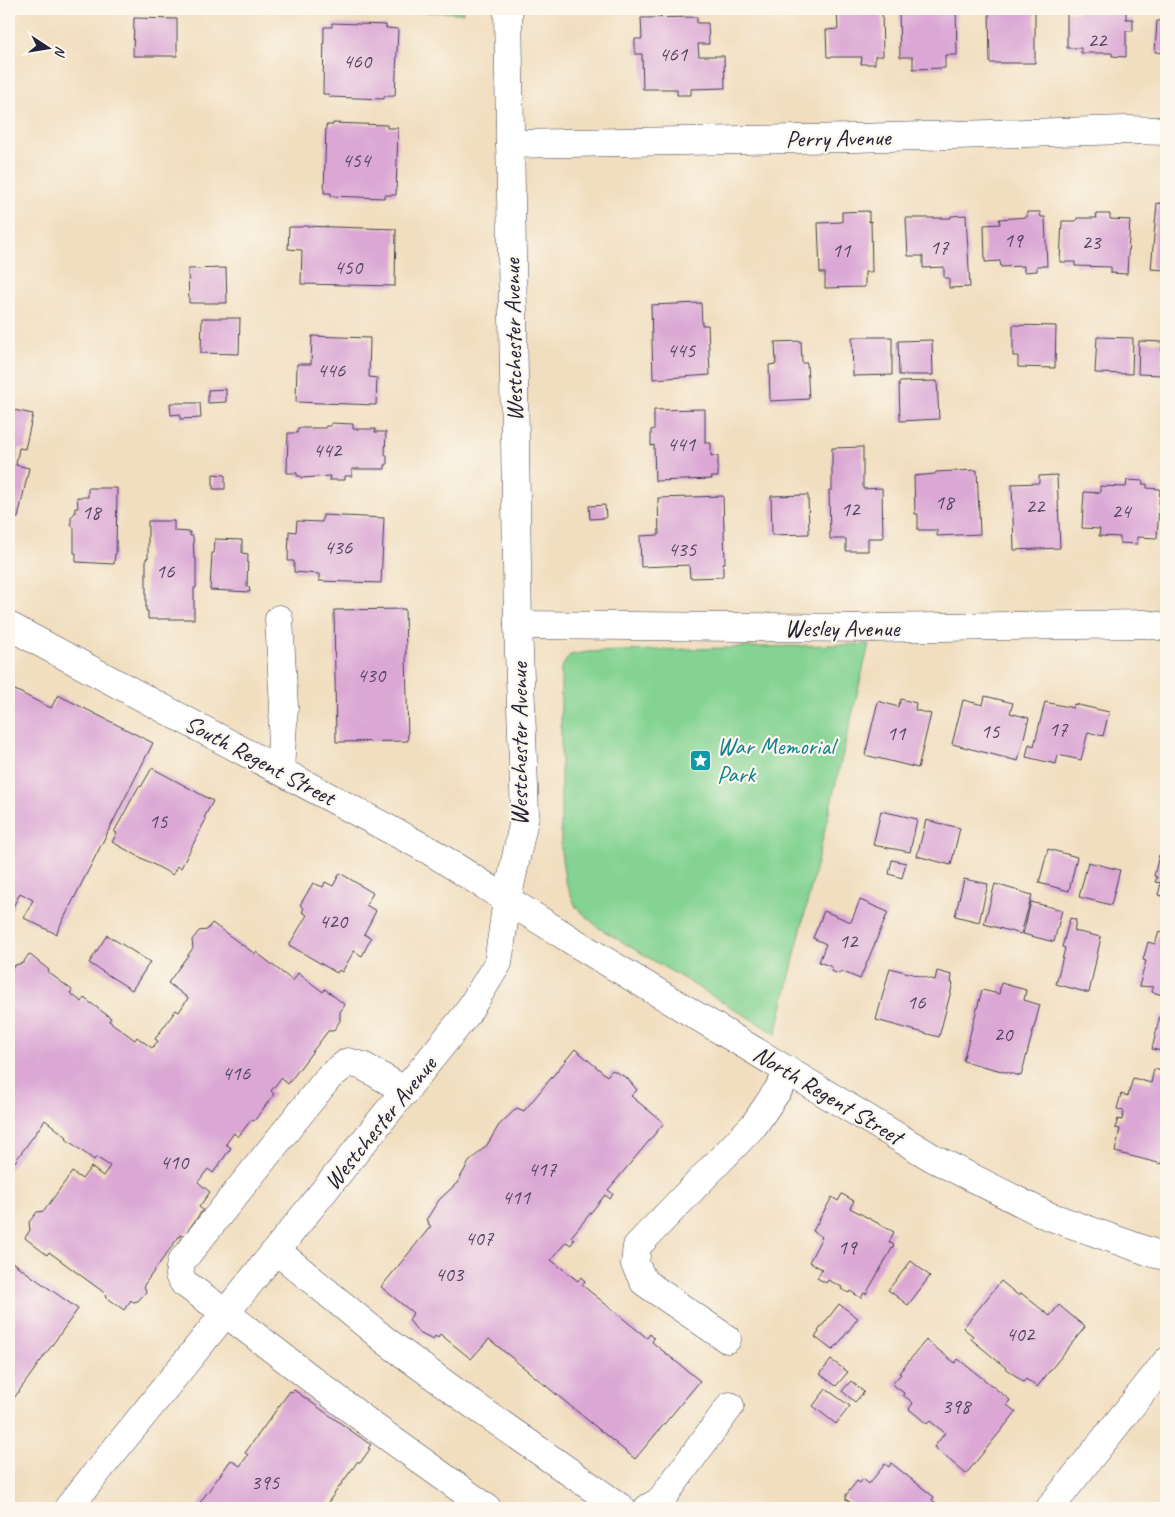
<svg xmlns="http://www.w3.org/2000/svg" width="1175" height="1517" viewBox="0 0 1175 1517" font-family="Caveat,sans-serif">
  <style>
    .green { fill: #84d392; stroke: #537a66 }
    .building { fill: #dba8d5 }
    .lines { fill: none; stroke-linecap: round; stroke-linejoin: round }
    .minor-casing { stroke: #413e4f; stroke-width: 29 }
    .major-casing { stroke: #413e4f; stroke-width: 29 }
    .minor { stroke: #fff; stroke-width: 28 }
    .major { stroke: #fff; stroke-width: 28 }
    .labels { text-anchor: middle; dominant-baseline: central; stroke-width: 4.5; stroke-linejoin: round; paint-order: stroke }
    .number-label { font-size: 21px; fill: #504462 }
    .street-label { font-size: 24px; fill: #22223b; stroke: #fbf7ec }
    .culture-label { font-size: 24px; fill: #0d838f; stroke: #fbf7ec; text-anchor: start }
  </style>
  <rect width="100%" height="100%" fill="#fbf7ec"/>
  <filter id="ink" filterUnits="userSpaceOnUse"><feTurbulence type="fractalNoise" baseFrequency=".02" numOctaves="2"/><feDisplacementMap in="SourceGraphic" scale="10" xChannelSelector="R" yChannelSelector="G"/><feConvolveMatrix kernelMatrix="1 2 1 2 8 2 1 2 1" color-interpolation-filters="sRGB"/></filter>
  <filter id="wash" filterUnits="userSpaceOnUse"><feTurbulence type="fractalNoise" baseFrequency=".0096" numOctaves="4" result="noise"/><feDisplacementMap in="SourceGraphic" scale="20" xChannelSelector="R" yChannelSelector="G"/><feGaussianBlur stdDeviation="1.12" result="paint"/><feColorMatrix in="noise" values="0 0 0 0 0 0 0 0 0 0 0 0 0 0 0 0 0 1.4 0 .05"/><feComposite in="paint" operator="in"/></filter>
  <g filter="url(#wash)">
    <rect width="100%" height="100%" fill="#f1debf"/>
    <path class="green" d="M218,9h245v4z
      M869,644l-93,390 -177,-106 -23,-21 -11,-27 -4,-28v-184l9,-13 18,-3z"/>
    <g id="blocks">
      <path class="building" d="M837,9h45l1,47h-8v8h-14l1,-7h-35l-1,-27 12,-1z
        M899,9h57l1,46h-12v13l-32,1v-12h-13z
        M989,9h46v54h-45z
        M1079,9h47v10h7v12h-7v26l-14,-1v-3h-31v-5h-14v-36h12z
        M697,17v6h11l1,21h-11l1,12h25l1,32 -34,1v6h-14v-6h-34l-1,-35h-7v-15h7l-1,-21z
        M134,18l43,1v37h-44z
        M1157,21h9v32l-11,-1z
        M332,23l54,2v3l12,1 -3,67h-11v3l-55,-2v-3h-6l1,-67h8z
        M333,123l54,2v3h11l-2,67h-12v3l-53,-2v-3h-7l2,-68h7z
        M1157,203l9,1v66l-15,-1z
        M869,211v11l2,-1 1,51h-7v15l-40,1v-15h-5l-2,-50 24,-1v-10z
        M1027,212h13l1,5h4l2,49h-10v5l-13,1v-6l-23,1 -1,-6 -15,1 -1,-37 16,-1 -1,-5 28,-2z
        M1096,214h14v5l20,1 -3,54 -16,-1v-6l-36,-1v-4h-15l2,-41h14l1,-3h20z
        M966,215l4,72 -21,1v-10h-5v-11l-21,1v-12h-15l-2,-38h45v-2z
        M303,226l93,3 -1,57 -94,-2 1,-34 -14,-1 1,-22h13z
        M226,268l1,35h-38l-1,-34z
        M701,303l1,22h6l2,50 -57,4 -2,-74z
        M202,318h38l-1,36 -38,-1z
        M1013,325l43,1 -1,42 -37,-1v-11h-5z
        M312,336l58,2 -1,39 8,1 -1,27 -80,-3 1,-38h14z
        M852,337h40v38l-39,1z
        M1097,337l36,1 -1,36 -37,-1z
        M932,340l1,35h-34l-1,-34z
        M801,341l1,22h5l2,36 -39,2 -1,-36 7,-1 -1,-22z
        M1139,341l23,1v33l-24,-1z
        M937,381l2,38 -39,2 -1,-39z
        M226,389v13l-18,1v-13z
        M170,403h30l1,15 -21,1v-5l-9,1z
        M9,409l24,5 -8,35 -6,-1 -3,17 13,3 -11,50 -4,-1 -2,10h-3z
        M705,409v34h6v13h7v21h-7l1,2 -57,2 -1,-36 -3,1v-16l3,-1v-19z
        M331,423l22,1v5h23l-1,3h11l-1,23h2v10h-2v4h-33v7h-7v4h-16l1,-4 -29,2v-2h-4v-3h-10l1,-40h9l1,-5h27l1,-2h5z
        M863,447v42l19,-1 1,50h-15v13h-22v-12h-16l-1,-49h3v-42z
        M977,470l3,64 -43,2v-6h-19v-16h-3l-1,-38 21,-2 1,-2z
        M213,474l12,1v14h-12z
        M1057,475l3,73 -46,2 -2,-66 27,-1v-7z
        M1127,480l16,1 -1,3h5v4l13,1 -3,49 -20,-1v7l-17,-1v-6l-21,-1 1,-7 -18,-1 2,-36 16,1v-7l26,1z
        M88,488h29l-1,66h-1l-1,10 -38,-2v-9h-2v-25l-3,-4v-7l4,-4v-5h3l-1,-11h11z
        M808,495l1,39 -37,1 -1,-39z
        M723,496l2,67h-2v14l-33,1 -1,-13 -48,2 -1,-31 19,-1 -1,-37z
        M605,505l1,13 -16,1 -1,-13z
        M323,515l61,3 -3,65 -62,-2v-7l-25,-2v-11h-6l1,-30 7,1 1,-11 25,1z
        M148,521h26v10l16,1v4h3l1,22h2v30h-2v31h-46v-8h-2v-53h2z
        M215,539l27,1v13l6,1 -1,33h2l1,5 -40,-2 2,-37h2z
        M405,609l3,132 -72,1 -2,-132z
        M9,687l42,21 7,-13 95,48 -97,191 -32,-16 9,-18 -13,-7 -9,18 -2,-2z
        M985,696l28,7 -3,10 19,5 -11,43 -66,-17 11,-44 20,5z
        M901,699l15,4 -1,7 16,4 -13,54 -53,-13 13,-54 20,6z
        M1045,702l28,6 1,-4 35,8 -6,24 -15,-4 -7,28 -23,-5 -2,9 -30,-7 3,-13 5,2z
        M152,768l61,33 -9,17 2,1 -25,49 -4,-2 -4,9 -61,-33 5,-9 -3,-1 25,-46 2,1z
        M881,811l36,8 -7,33 -37,-7z
        M926,820l34,8 -9,37 -34,-9z
        M1048,849l29,8 -8,34 -30,-8z
        M1159,855l7,1v41l-8,-2 3,-12 -6,-1 2,-5 -3,-1z
        M892,860l14,3 -4,15 -13,-4z
        M1088,862l32,8 -9,35 -32,-8z
        M340,873l33,20 -7,12 10,6 -12,23 7,4 -9,18 -8,-5 -12,21 -3,-2 -2,3 -48,-28 18,-30 -5,-3 2,-4 -4,-3 13,-22 10,4 2,-5 8,4z
        M964,879l24,5 -9,38 -24,-6z
        M995,884l37,11 -11,39 -37,-10z
        M860,900l28,12 -28,67 -19,-8 -2,3 -8,-3 1,-4 -13,-5 7,-18 -13,-6 11,-27 27,11z
        M1031,902l31,8 -8,32 -31,-8z
        M1070,918l6,2 -2,11 27,6 -12,56 -33,-9 9,-36 -3,-1z
        M212,923l43,31 1,-2 37,29 5,-8 25,19 2,-3 20,16 -5,7v9l-7,10h-5l-40,53 -7,-6 -10,13 3,3 -20,27 -3,-1 -13,17 -4,-4 -8,11 5,4 -18,25 -5,-4 -10,13 12,10 -11,15 4,3 -20,27 -3,-2 -36,50 2,7 -8,9 -5,1 -2,-2 -7,10 -19,-14 1,-2 -57,-42 -2,3 -22,-17 5,-8 -1,-8 8,-10 7,-1 28,-39 10,7 9,-12 12,9 7,-10 -14,-9 -2,3 -28,-21 1,-2 -22,-17 -36,50v-197l6,-8 8,-2 6,-9 20,16 -1,2 24,18 -2,3 12,9 2,-4 27,20 -2,3 26,19 2,-3 15,11 6,-7 -3,-2 21,-29 3,2 9,-14 -20,-15 25,-35 -1,-8 7,-9 8,-1z
        M1159,932l7,2v62l-14,-4 1,-5 -14,-1 7,-25 -3,-1 5,-18 7,2z
        M107,935l43,27 -18,28 -43,-27z
        M890,968l45,12 2,-9 15,4 -1,8h2l-14,54 -63,-17z
        M1001,983l25,7 -2,10 16,5 -19,71 -58,-15 19,-71 17,4z
        M1160,1015l6,2v35l-14,-3z
        M575,1049l32,27 5,-6 15,8 10,12 -6,6 33,27 -56,67 5,4 -3,5 -5,-4 -34,42 3,3 -3,5 -5,-3 -15,18 27,21 3,-4 4,4 -3,4 65,53 3,-4 4,4 -2,4 48,39 -65,78 -146,-120 -18,20 -31,-25 -2,4 -3,-2 -2,4 -14,-7 -10,-13 4,-7 -32,-26 50,-61 -3,-2 1,-2 -3,-2 13,-20 18,-17 12,-21 18,-17 12,-20 18,-17 7,3z
        M1154,1069l12,3v75l-4,17 -47,-12 5,-23 -5,-1 3,-9 4,1 2,-9 -7,-2 4,-15 7,2 5,-18 18,5z
        M842,1194l12,7 -4,7 44,24 -5,10 5,3 -28,49 -2,-1 -3,5 -11,-7 -1,2 -8,-4 1,-2 -14,-7 -2,3 -9,-5 5,-9 -13,-7 13,-25 -9,-6 19,-34 6,4z
        M9,1260l69,49 -69,96z
        M911,1261l19,15 -22,29 -20,-15z
        M1001,1281l18,15 2,-3 29,23 9,-11 26,22 -48,60 -11,-8 -3,3 -52,-43 2,-3 -10,-8z
        M839,1304l19,14 -21,28h-1l-4,4 -17,-13 4,-5 -1,-1z
        M926,1340l29,23 3,-4 52,41 -3,5 9,7 -50,62 -32,-27 11,-14 -15,-12 -3,3 -18,-15 4,-6 -10,-8 1,-2 -12,-9 9,-10 -2,-1z
        M831,1360l17,12 -12,14 -16,-12z
        M851,1381l13,11 -9,10 -13,-11z
        M826,1389l24,17 -14,18 -23,-18z
        M294,1390l77,55 -3,3 2,1 -10,14 -2,-2 -34,47h-128l35,-48 9,6 8,-11 -3,-2 45,-62 2,1z
        M891,1463l43,34 -2,3 9,7 -1,1h-83l-11,-9v-4l11,-14 3,2 3,-4 6,5 16,-20 4,3z"/>
    </g>
  </g>
  <g filter="url(#ink)">
    <use href="#blocks" fill-opacity="0" stroke="#413e4f" stroke-width="1"/>
    <g class="lines">
      <defs>
        <path id="minor" d="M510,144l345,-6 271,-8 40,1
          M279,619l5,88 -4,63
          M518,625l355,3 272,-4 21,3
          M9,626l421,225 157,99 346,208 113,57 110,39 10,2
          M406,1091l-43,-25 -15,-4 -19,15 -148,185 -2,13 5,8 43,31 143,110 117,84
          M277,1251l109,90 82,60 153,107
          M727,1339l-83,-57 -9,-18 2,-18 117,-121 36,-53
          M648,1508l12,-7 70,-95
          M1050,1508l116,-146"/>
        <path id="major" d="M68,1508l398,-493 32,-52 9,-63 18,-85 -7,-190 -10,-616"/>
      </defs>
      <use href="#minor" class="minor-casing"/>
      <use href="#major" class="major-casing"/>
      <use href="#minor" class="minor"/>
      <use href="#major" class="major"/>
    </g>
  </g>
  <defs>
    <symbol id="sight-square" viewBox="-11 -11 22 22"><rect x="-9" y="-9" width="18" height="18" rx="4" fill="#0f9aa8" stroke="#fbf7ec"/><path d="M0-6L1.8-2.2L6-1.7L2.9 1.2L3.7 5.4L0 3.3L-3.7 5.4L-2.9 1.2L-6-1.7L-1.8-2.2Z" fill="#fff"/></symbol>
  </defs>
  <g fill-rule="evenodd">
    <use href="#sight-square" x="688" y="748" width="25" height="25"/>
  </g>
  <g class="labels">
    <g class="number-label">
      <text x="1097" y="40">22</text>
      <text x="673" y="54">461</text>
      <text x="357" y="61">460</text>
      <text x="356" y="160">454</text>
      <text x="1013" y="240">19</text>
      <text x="1091" y="242">23</text>
      <text x="939" y="247">17</text>
      <text x="841" y="250">11</text>
      <text x="348" y="267">450</text>
      <text x="681" y="350">445</text>
      <text x="331" y="370">446</text>
      <text x="681" y="444">441</text>
      <text x="327" y="450">442</text>
      <text x="944" y="502">18</text>
      <text x="1035" y="506">22</text>
      <text x="850" y="509">12</text>
      <text x="1121" y="511">24</text>
      <text x="91" y="512">18</text>
      <text x="338" y="547">436</text>
      <text x="682" y="549">435</text>
      <text x="165" y="571">16</text>
      <text x="371" y="675">430</text>
      <text x="1058" y="729">17</text>
      <text x="990" y="731">15</text>
      <text x="896" y="733">11</text>
      <text x="158" y="821">15</text>
      <text x="333" y="921">420</text>
      <text x="848" y="941">12</text>
      <text x="916" y="1002">16</text>
      <text x="1003" y="1034">20</text>
      <text x="236" y="1073">416</text>
      <text x="174" y="1162">410</text>
      <text x="542" y="1169">417</text>
      <text x="516" y="1197">411</text>
      <text x="479" y="1238">407</text>
      <text x="847" y="1247">19</text>
      <text x="449" y="1274">403</text>
      <text x="1020" y="1334">402</text>
      <text x="956" y="1406">398</text>
      <text x="265" y="1482">395</text>
    </g>
    <g class="street-label">
      <text transform="translate(838 138) rotate(-1)">Perry Avenue</text>
      <text transform="translate(513 340) rotate(-91)">Westchester Avenue</text>
      <text x="842" y="628">Wesley Avenue</text>
      <text transform="translate(519 744) rotate(-90)">Westchester Avenue</text>
      <text transform="translate(260 760) rotate(28)">South Regent Street</text>
      <text transform="translate(828 1095) rotate(31)">North Regent Street</text>
      <text transform="translate(380 1123) rotate(-51)">Westchester Avenue</text>
    </g>
    <g class="culture-label">
      <text x="717" y="746">War Memorial<tspan x="717" dy="28">Park</tspan></text>
    </g>
  </g>
  <rect width="1175" height="1517" fill="none" stroke="#fbf7ec" stroke-width="30"/>
  <g transform="translate(48 48) rotate(102)" stroke="#fbf7ec" stroke-width="4" paint-order="stroke">
  <path d="M0-4L9 19L0 12L-9 19Z" fill="#22223b"/>
  <text y="-8" font-size="14" font-weight="bold" text-anchor="middle" fill="#22223b">N</text>
  </g>
</svg>
